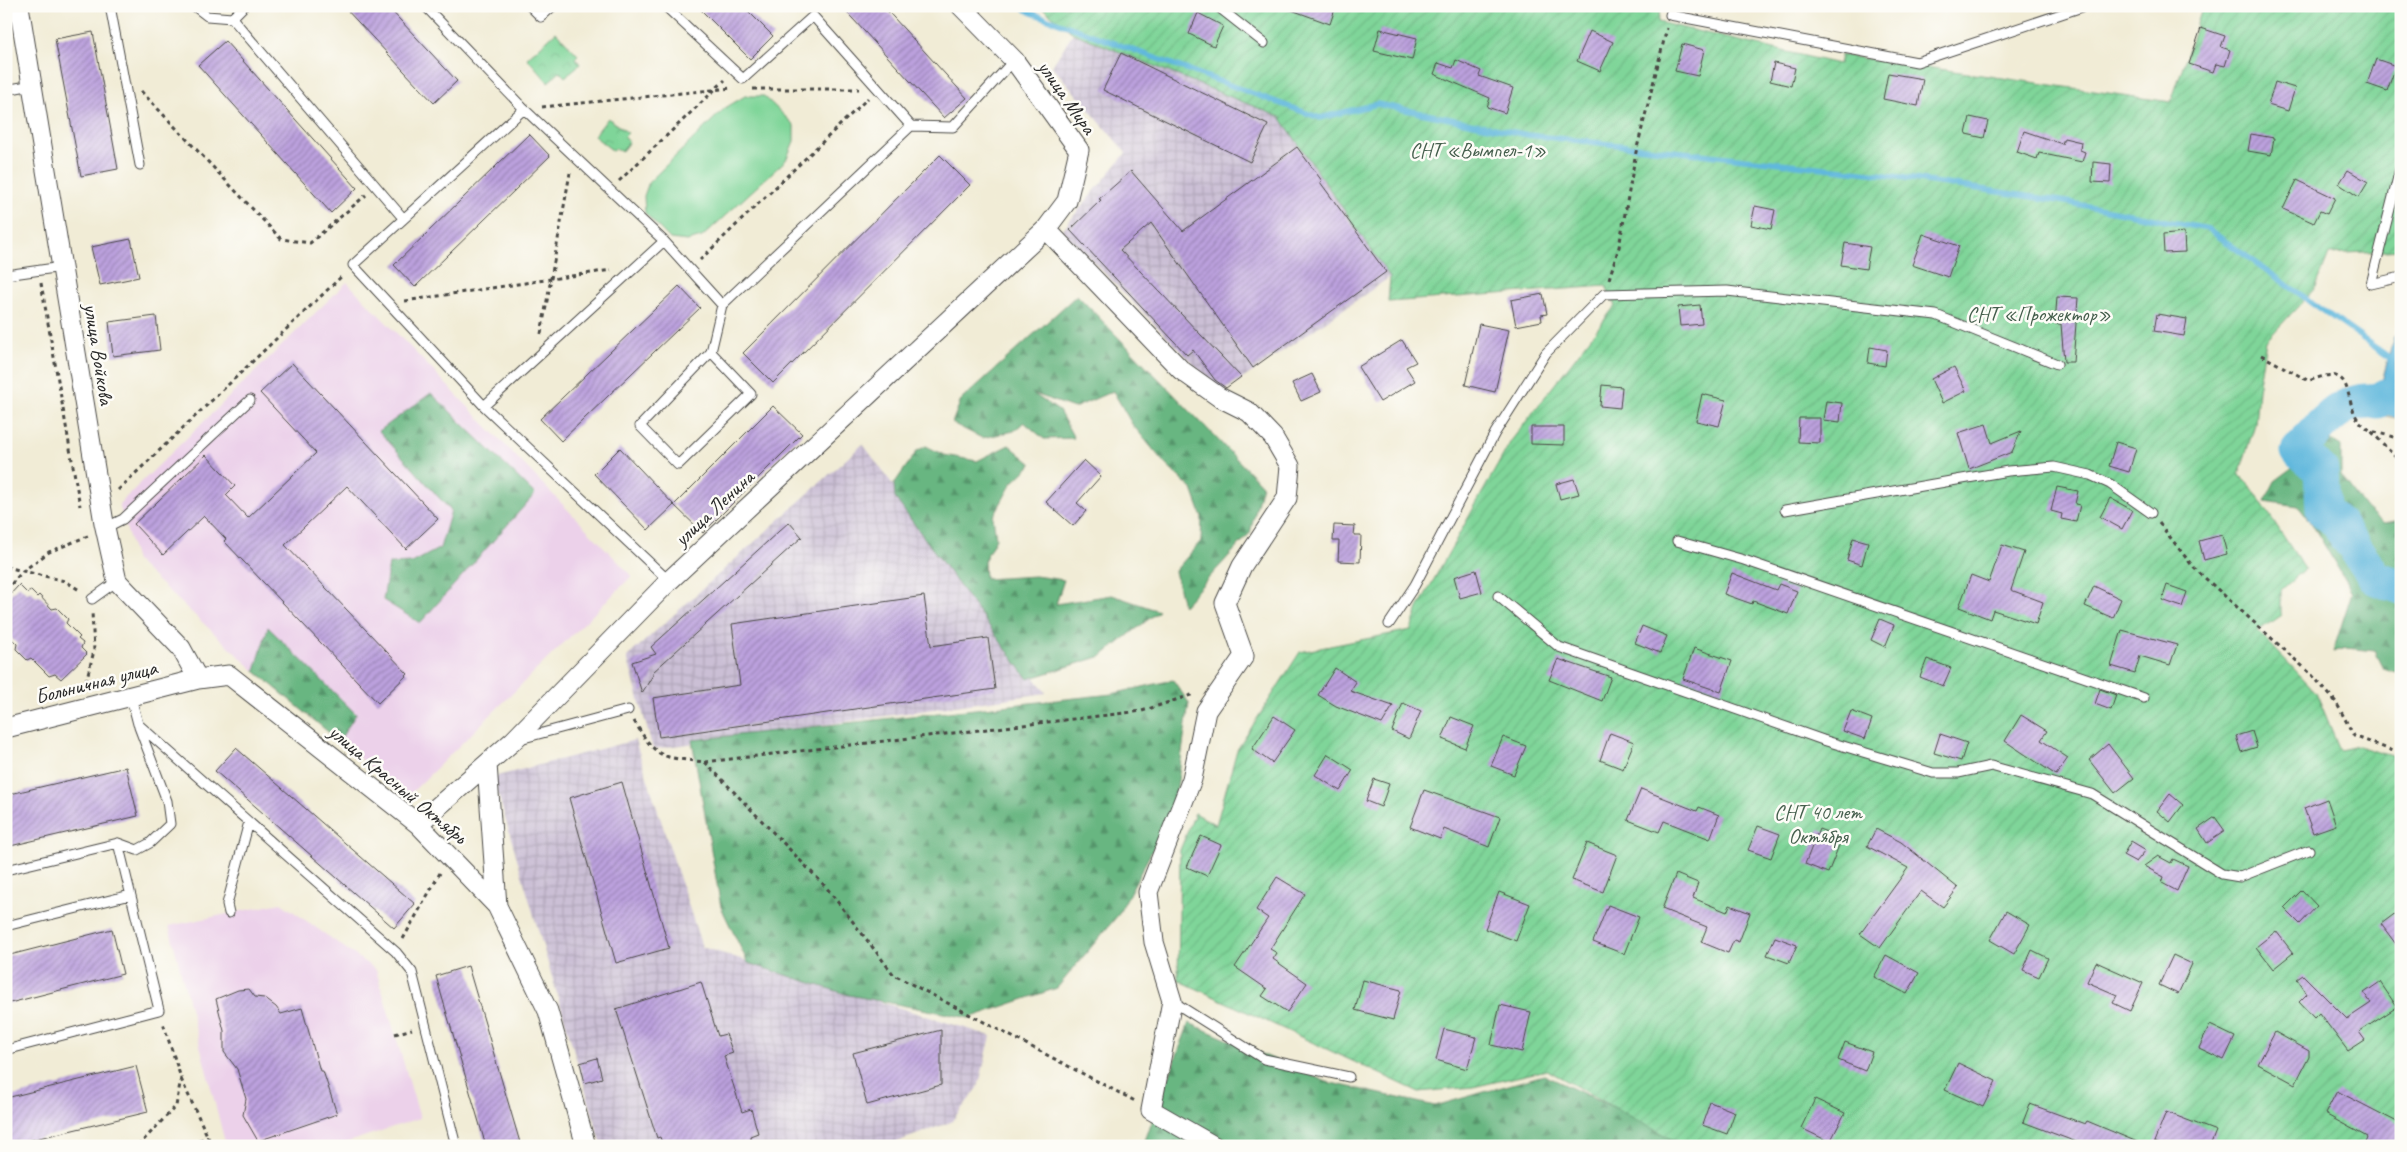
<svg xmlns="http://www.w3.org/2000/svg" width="2407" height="1152" viewBox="0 0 2407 1152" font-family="Caveat,sans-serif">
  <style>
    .built { fill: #ecd1ea }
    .industrial { fill: url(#industrial-grid) }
    .forest { fill: url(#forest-firs); stroke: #497056 }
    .sand { fill: url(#sand-dots); stroke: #8c8264 }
    .park { fill: url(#park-crowns); stroke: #558062 }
    .garden { fill: url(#garden-furrows); stroke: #558062 }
    .pitch { fill: #7fd599; stroke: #558062 }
    .water { fill: #60b8dd; stroke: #467284 }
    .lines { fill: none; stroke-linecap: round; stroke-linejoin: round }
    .stream { stroke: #60b8dd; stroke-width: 5.5 }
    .river { stroke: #60b8dd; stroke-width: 35 }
    .building { fill: url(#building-hatch) }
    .lane-casing { stroke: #494845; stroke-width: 11 }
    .street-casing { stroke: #494845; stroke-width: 21 }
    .path { stroke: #494845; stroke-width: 3; stroke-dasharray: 4 4; stroke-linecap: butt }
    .lane { stroke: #fff; stroke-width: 9 }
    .street { stroke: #fff; stroke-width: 19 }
    .labels { text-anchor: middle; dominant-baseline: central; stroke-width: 5; stroke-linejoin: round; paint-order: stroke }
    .street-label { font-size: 21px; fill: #2b2b2b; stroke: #fdfcf7 }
    .park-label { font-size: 21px; fill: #445e4c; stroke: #fdfcf7 }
  </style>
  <defs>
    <pattern id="industrial-grid" width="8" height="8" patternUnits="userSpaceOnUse" patternTransform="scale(1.25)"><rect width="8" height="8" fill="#cbbfd5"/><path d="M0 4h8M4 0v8" fill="none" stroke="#aea4b7"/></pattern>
    <pattern id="forest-firs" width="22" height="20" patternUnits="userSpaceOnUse" patternTransform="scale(1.25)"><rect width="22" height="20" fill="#67b681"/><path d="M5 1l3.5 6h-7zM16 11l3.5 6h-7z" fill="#55946a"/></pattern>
    <pattern id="sand-dots" width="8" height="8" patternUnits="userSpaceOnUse" patternTransform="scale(1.25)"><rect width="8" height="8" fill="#eeda9e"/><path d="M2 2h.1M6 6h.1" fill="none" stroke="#cb8" stroke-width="1.8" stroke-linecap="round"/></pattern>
    <pattern id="park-crowns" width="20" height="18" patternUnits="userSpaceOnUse" patternTransform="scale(1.25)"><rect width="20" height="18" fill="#7fd599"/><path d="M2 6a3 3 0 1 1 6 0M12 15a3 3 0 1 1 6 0" fill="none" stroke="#6eb784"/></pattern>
    <pattern id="garden-furrows" width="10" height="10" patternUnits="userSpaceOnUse" patternTransform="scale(1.25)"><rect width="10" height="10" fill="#7fd599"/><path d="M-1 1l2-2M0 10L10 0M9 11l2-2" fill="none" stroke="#6eb784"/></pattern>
    <pattern id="building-hatch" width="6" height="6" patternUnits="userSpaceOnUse" patternTransform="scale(1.25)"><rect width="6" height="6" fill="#bca1de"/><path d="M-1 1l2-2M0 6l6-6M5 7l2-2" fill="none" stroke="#9983b4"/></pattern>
  </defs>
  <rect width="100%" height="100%" fill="#fdfcf7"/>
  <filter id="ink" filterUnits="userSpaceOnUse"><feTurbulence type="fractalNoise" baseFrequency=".02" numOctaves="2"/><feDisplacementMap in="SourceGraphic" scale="10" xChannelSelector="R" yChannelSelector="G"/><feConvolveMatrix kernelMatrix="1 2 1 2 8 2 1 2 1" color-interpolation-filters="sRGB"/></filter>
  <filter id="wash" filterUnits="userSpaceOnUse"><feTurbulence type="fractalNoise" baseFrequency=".0096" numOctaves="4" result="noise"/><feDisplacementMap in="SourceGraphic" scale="20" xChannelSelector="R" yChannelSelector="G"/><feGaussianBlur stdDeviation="1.12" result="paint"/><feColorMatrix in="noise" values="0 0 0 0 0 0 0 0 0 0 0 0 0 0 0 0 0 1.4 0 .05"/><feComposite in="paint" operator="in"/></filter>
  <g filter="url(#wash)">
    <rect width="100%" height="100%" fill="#f1ecd6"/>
    <path class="built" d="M347,282l285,294 -225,221 -152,-126 -119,-110 -17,-57z
      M281,903l95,67 44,148 -84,28h-110l-57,-220z"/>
    <path class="industrial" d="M1073,33l207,84 110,160 -168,116 -160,-163 64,-77 -74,-87z
      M863,444l183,249 -393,56 -26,-92z
      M635,740l67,207 289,89 -13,52 -27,34 -65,24h-284l-109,-369z"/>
    <path class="forest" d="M1077,295l185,190 -12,48 -67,73 -8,-35 26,-30 1,-24 -10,-28 -26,-24 -34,-41 -19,-33 -39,17 -42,-15 27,18 15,27 -30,1 -20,-17 -10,9 -32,7 -30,-15 9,-23z
      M431,393l104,101 -115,129 -37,-23 6,-36 23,-1 28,-15 11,-37 -72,-80z
      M2330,440l11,6v29l25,33 17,15 18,-3v158l-5,-6 -12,-3 -9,-18 -29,-3 -13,4 19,-60 -40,-68 -14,-18 -33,-5 10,-20 31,-23 11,-16z
      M1009,445l23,19 -20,19 -19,34 3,21 -12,23 1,18 50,-3 29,4 -8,24 56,-9 47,16 -57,45 -74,23 -133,-181 -1,-14 23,-33 9,-5 18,9 33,6z
      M268,627l88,87 -17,27 -84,-70z
      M1173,680l16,23 -15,106 -56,106 -61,73 -88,30 -120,-23 -101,-32 -27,-56 -29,-167 420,-46z
      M1189,1023l138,59 108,24 109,-31 115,53 20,18h-536z"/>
    <path class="sand" d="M2387,400l14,7 -1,12 -19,-4 -2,-12z"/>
    <path class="park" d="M556,32l22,23 -3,3 5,6 -15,13 -5,-5 -12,10 -21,-24z
      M608,118l20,15 -4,4 5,5 -8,10 -5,-4 -3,3 -19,-15z"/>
    <path class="garden" d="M1040,6h621l-3,16 181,42 2,-9 330,47 32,-96h198v244l-72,4 -13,33 -50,54 -8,49 -3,34 -16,51 13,13 53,81 -24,21v25l-23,16 58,61 24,58 18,-4 41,12 2,8v380h-717l-137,-76 -74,17 -54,5 -241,-112 2,-130 15,-37 21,12 21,-75 63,-98 111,-22 7,-22 93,-167 104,-135 -9,-20 -218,16 2,-25 -110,-160 -207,-84z"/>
    <path class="pitch" d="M745,96h19l30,29v16l-8,19 -84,77 -15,4 -17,-2 -25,-26 -1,-17 5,-14 76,-74z"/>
    <path class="water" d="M2401,330v26l-5,8 1,15 -6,10 3,7 7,1v10l-14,-7 -11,4 -13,-5 6,-8 11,-2 14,-53z"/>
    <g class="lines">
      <path class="stream" d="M1020,6l12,7 288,105 57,-14 151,31 351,39 187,28 142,27 181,128 2,7"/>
      <path class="river" d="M2401,401l-16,-5 -7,5c-38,-4 -57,25 -80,50l23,19 2,40 14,13 39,55 25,9"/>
    </g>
    <g id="blocks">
      <path class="building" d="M343,6h44l70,75 -23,22z
        M697,6h46l30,30 -23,23z
        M841,6h42l84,92 -23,20z
        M1286,6h50l-6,18 -44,-16z
        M1198,13l25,13 -9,20 -25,-12z
        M2201,28l24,8 -4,11 9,3 -5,16 -9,-2 -3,8 -24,-8z
        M1380,29l37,9 -5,22 -38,-9z
        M1590,31l23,11 -13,29 -23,-10z
        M93,32l25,137 -37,7 -26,-137z
        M225,41l132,147 -26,25 -133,-148z
        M1682,44l22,6 -6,26 -23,-5z
        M1121,53l147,72 -18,37 -147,-72z
        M2376,59l20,7 -9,25 -20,-7z
        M1456,60l25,11 -2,5 34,12 -8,25 -18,-6 3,-9 -56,-24 4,-11 15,5z
        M1774,63l21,5 -4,18 -21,-5z
        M1888,73l35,6 -5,27 -35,-7z
        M2275,82l20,6 -7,23 -20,-6z
        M1970,117l18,4 -4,17 -18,-4z
        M2024,131l38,13 2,-6 17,4 -1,8 5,2 -3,10 -43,-9 -2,6 -20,-7z
        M529,134l21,22 -135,131 -21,-22z
        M2251,134l23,4 -3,17 -23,-4z
        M1297,147l25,34 -2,1 66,90 -133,96 -102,-145 -31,27 121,127 -15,11 -11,-8 -22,-30 -6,5 -117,-125 31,-30 -2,-1 32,-28 52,60z
        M940,155l30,30 -197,198 -30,-30z
        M2093,162l18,2 -1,19 -18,-1z
        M2348,170l20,12 -9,15 -20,-13z
        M2297,180l38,18 -8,16 -7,-3 -6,12 -31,-14z
        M1755,206l20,4 -4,19 -20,-4z
        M2184,233l1,19 -21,1 -1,-18z
        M1923,234l36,12 -11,31 -36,-12z
        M131,239l8,38 -39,8 -9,-38z
        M1845,243l25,4 -4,22 -25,-4z
        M679,286l21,22 -139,133 -21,-22z
        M1543,294l4,20 -6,1 1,6 -26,5 -5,-26z
        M2057,297l21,1 -5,64h-9l-3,-38h-6z
        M1700,305l2,19 -22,2 -2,-19z
        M2157,314l30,5 -3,17 -30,-5z
        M156,316l4,34 -47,6 -4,-34z
        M1479,324l30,6 -14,62 -30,-7z
        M1402,340l14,22 -10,5 9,14 -35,21 -22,-35z
        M1870,347l17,3 -2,16 -17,-3z
        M292,363l146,156 -32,30 -59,-63 -62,59 123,129 -30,29 -154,-162 2,-2 -22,-23 -41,39 -29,-31 72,-69 29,31 -9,9 22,23 68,-65 -56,-60z
        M1954,367l12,24 -24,12 -11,-24z
        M1312,374l9,18 -20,9 -9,-18z
        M1602,385l20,2 -2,21 -20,-2z
        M1702,394l24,6 -7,26 -23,-5z
        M1826,401l16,2 -2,19 -17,-2z
        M773,406l29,28 -99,99 -29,-28z
        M1799,418h21v25l-22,-1z
        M1986,424l6,19 29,-12 -9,21 -43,17 -11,-36z
        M1531,427h33v18l-33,-1z
        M2116,442l20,6 -7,24 -20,-6z
        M620,448l54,57 -26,25 -54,-56z
        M1084,460l17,16 -24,27 9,8 -13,15 -27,-24z
        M1574,479l5,15 -19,5 -4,-15z
        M2057,487l21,4 -3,13 5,1 -4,17 -15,-3 1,-5 -11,-3z
        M2110,498l22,12 -10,19 -22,-12z
        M789,522l13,15 -149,135v3l-11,18 -10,-31 24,-8 -5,-7z
        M1334,525l21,1 -1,9h7l-1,27 -22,-1 1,-20h-6z
        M2222,535l5,19 -23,6 -5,-19z
        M1853,538l15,4 -6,23 -15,-5z
        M2002,545l22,7 -13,38 32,12 -7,22 -43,-14 -3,9 -31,-12 12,-32 18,7z
        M1476,570l6,22 -22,6 -6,-21z
        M1732,573l44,17 3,-6 18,7 -9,23 -35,-13 -1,3 -28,-10z
        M19,585l8,8 4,-2 6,6 2,-2 13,14 5,-1 11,11 -2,4 14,14 -2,2 5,4 -2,5 6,6 -26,25 -6,-5 -6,2 -18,-18 -4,2 -11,-11 1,-5 -11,-11v-34z
        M2167,585l20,7 -5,15 -20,-7z
        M2094,586l27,13 -8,19 -28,-12z
        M924,596l7,50 57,-8 7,51 -336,48 -6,-39 87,-13 -8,-61z
        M1880,619l14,6 -9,22 -14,-7z
        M1642,626l25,10 -7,17 -25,-10z
        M2122,630l55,15 -7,20 -30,-9 -5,17 -24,-7z
        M1694,648l38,13 -11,31 -38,-13z
        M1558,659l53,18 -9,24 -53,-21z
        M1927,659l24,9 -8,18 -23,-9z
        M1335,668l21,14 -6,9 43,15 -11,18 -46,-18 -18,-11z
        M2100,689l16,6 -5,15 -16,-6z
        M1403,703l18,8 -12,28 -17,-8z
        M1851,711l21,8 -7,20 -22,-8z
        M2021,715l26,16 -6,9 27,18 -12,17 -51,-34z
        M1274,716l21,14 -23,33 -20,-14z
        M1451,717l23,9 -9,22 -23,-9z
        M2252,731l5,16 -16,5 -5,-16z
        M1610,733l24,9 -11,27 -23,-9z
        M1940,734l27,9 -6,18 -27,-8z
        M1503,737l23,9 -12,29 -23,-9z
        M2108,744l26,34 -19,15 -26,-33z
        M236,748l179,156 -21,24 -179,-157z
        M1328,754l25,16 -13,21 -25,-16z
        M126,767l12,49 -132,31v-52z
        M1374,779l15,5 -8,23 -15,-6z
        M622,782l47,166 -53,15 -47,-165z
        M1641,789l56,22 2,-4 20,8 -9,24 -46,-18 -5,11 -31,-12z
        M1424,790l76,27 -11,30 -45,-18 -4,10 -30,-12z
        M2170,794l13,11 -13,17 -13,-11z
        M2327,799l9,26 -23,8 -9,-25z
        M2215,817l10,14 -18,12 -9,-14z
        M1758,826l22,8 -9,24 -23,-8z
        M1819,829l23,9 -14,35 -23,-9z
        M1876,829l25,13 57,46 -15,19 -22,-16 -41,57 -20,-14 48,-66 -41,-22z
        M1201,836l20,9 -14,31 -20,-9z
        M2131,841l15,9 -10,12 -13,-7z
        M1587,843l30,12 -14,37 -31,-12z
        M2158,856l13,7 2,-4 15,7 -11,25 -15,-8 2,-6 -20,-11z
        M1676,874l22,9 -5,15 34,14 3,-7 20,8 -11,29 -5,-2 -6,13 -27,-11 6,-15 -45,-18z
        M1277,877l28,17 -35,55 7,4 -4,6 34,24 -20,29 -25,-16 5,-7 -32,-22 33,-49 -12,-8z
        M2302,890l15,16 -17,18 -16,-16z
        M1499,892l31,12 -14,37 -31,-12z
        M1608,905l31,12 -15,37 -31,-12z
        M2401,909v42l-20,-27z
        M2006,911l24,14 -16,29 -24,-14z
        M112,929l11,45 -117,30v-48z
        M2276,931l17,22 -20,16 -17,-22z
        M1775,937l22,8 -8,18 -22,-8z
        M2032,950l16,8 -9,19 -16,-7z
        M1886,955l33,18 -12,21 -33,-17z
        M2173,955l19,9 -14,30 -19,-9z
        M2096,962l47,21 -13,28 -17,-8 4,-8 -30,-13z
        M468,966l53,180h-35l-44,-149 -6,-21z
        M2303,975l44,44 24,-16 -7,-10 16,-11 17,25 -38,25 6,8 -17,11 -29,-38 -5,5 -15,-16 8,-8 -10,-15z
        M1363,980l38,10 -8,30 -38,-10z
        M701,982l17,54 8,-2 7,19 -9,3 18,56 9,-3 7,24 -8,3 3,10h-90l-3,-9 -3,1 -41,-129z
        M249,989l6,8 9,1 12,9 5,7 21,-6 18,63h3l14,43 -79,27 -15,-26 3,-16 -9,-30 -13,-17v-21l-8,-32 22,-9z
        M1500,1005l31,7 -9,40 -31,-7z
        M2210,1025l25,12 -11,23 -25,-12z
        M1444,1029l32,8 -9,32 -31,-9z
        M941,1030v55l-74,20 -14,-52z
        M2275,1032l34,19v6l-14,27 -37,-20z
        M1845,1042l27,10 -7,19 -27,-11z
        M597,1058l5,20 -17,5 -5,-20z
        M1958,1063l38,18 -13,26 -38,-17z
        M136,1066l12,46 -142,34v-48z
        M2337,1091l64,33v9l-6,13h-21l-9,-4 2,-5 -42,-23z
        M1815,1099l30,14 -15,29 -29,-14z
        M1710,1102l25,10 -8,22 -25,-9z
        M2030,1104l55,20 2,-3 60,25h-60l-64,-24z
        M2166,1112l50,19 -6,15h-46l-10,-4z"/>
    </g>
  </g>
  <g filter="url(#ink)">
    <use href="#blocks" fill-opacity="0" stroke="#494845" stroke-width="1"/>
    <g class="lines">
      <defs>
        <path id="lane" d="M110,6l30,159
          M194,6l13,10 25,2
          M244,6l-12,12 171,200
          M425,6l99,103
          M530,6l11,11 12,-11
          M665,6l78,73 70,-63 98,110
          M1217,6l47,37
          M1673,6l-3,9 247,47 168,-56
          M6,90l26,-5
          M2401,165l-30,119 30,-7
          M6,275l56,-8
          M711,352l-71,74 38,39 73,-71 -40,-42 11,-47
          M484,406l180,-165
          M1785,510l223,-39 46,-4 36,8 20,9 41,29
          M105,528l18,-9 127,-119
          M1677,541l67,19 400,138
          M669,581l-185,-175 -131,-141 171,-156 140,132 58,64 189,-179 42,1 61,-67
          M1498,596l61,51 264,93 110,33h25l33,-7 101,28 130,80 18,3 69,-27
          M92,599l25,-18
          M1389,624l26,-39 80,-152 51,-80 58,-59 123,-3 209,24 121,49
          M131,697l7,27 258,228 16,20 44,174
          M520,739l108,-29
          M6,870l112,-27 19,7 13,-7 20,-19 -3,-23 -28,-74
          M229,913l-2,-9 22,-82
          M6,926l124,-31
          M1172,1001l92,58 85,18
          M6,1050l153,-40 -41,-167"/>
        <path id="street" d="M19,6l85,517 13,58 64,67 17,31
          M1046,229l135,141 38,27 30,15 24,25 17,29 -3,32 -45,68 -17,37 19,53 -38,55 -14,68 -44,113 6,50 18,59 -21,109 63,36
          M6,728l192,-49 31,-4 189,149 79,82 51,105 38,135
          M487,764l10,142
          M418,824l95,-83 156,-160 377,-352 21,-28 12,-51 -65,-90 -53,-54"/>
      </defs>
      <use href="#lane" class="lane-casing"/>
      <use href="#street" class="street-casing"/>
      <path class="path" d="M753,89h106
        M141,91l140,148 29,4 56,-48
        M542,107l190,-19
        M619,181l106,-101
        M700,260l168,-162
        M1609,279l10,-32 17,-95 31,-124
        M41,283l39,223
        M405,301l206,-31
        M541,334l29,-161
        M2261,355l48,26c48,-20 33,18 50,40 3,3 8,7 12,10
        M2398,413l3,6
        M2401,439l-30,-8 30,32
        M118,490l225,-215
        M2159,523l35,45 117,106 25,28 18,34 47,18
        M6,567l17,4 26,-19 39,-16
        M6,590l17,-19 42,10 16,10
        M84,689l10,-38 -2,-39
        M634,721c24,39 26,36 71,41l437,-51 52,-17
        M705,762l121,125 68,88 241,126
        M403,939l37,-66
        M395,1034l17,-5
        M181,1079l31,67
        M138,1146l38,-40 5,-28 -18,-55
        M184,1146l24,-9"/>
      <use href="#lane" class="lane"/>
      <use href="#street" class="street"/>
    </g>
  </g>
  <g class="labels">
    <g class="street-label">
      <text transform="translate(1067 97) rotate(55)">улица Мира</text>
      <text transform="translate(99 354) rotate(81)">улица Войкова</text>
      <text transform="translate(714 508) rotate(-43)">улица Ленина</text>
      <text transform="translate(96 682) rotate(-14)">Больничная улица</text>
      <text transform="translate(398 784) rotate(40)">улица Красный Октябрь</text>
    </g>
    <g class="park-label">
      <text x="1478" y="150">СНТ «Вымпел-1»</text>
      <text x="2039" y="314">СНТ «Прожектор»</text>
      <text x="1818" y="812">СНТ 40 лет<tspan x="1818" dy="24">Октября</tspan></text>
    </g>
  </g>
  <rect width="2407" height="1152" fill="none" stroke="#fdfcf7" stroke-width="25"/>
</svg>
